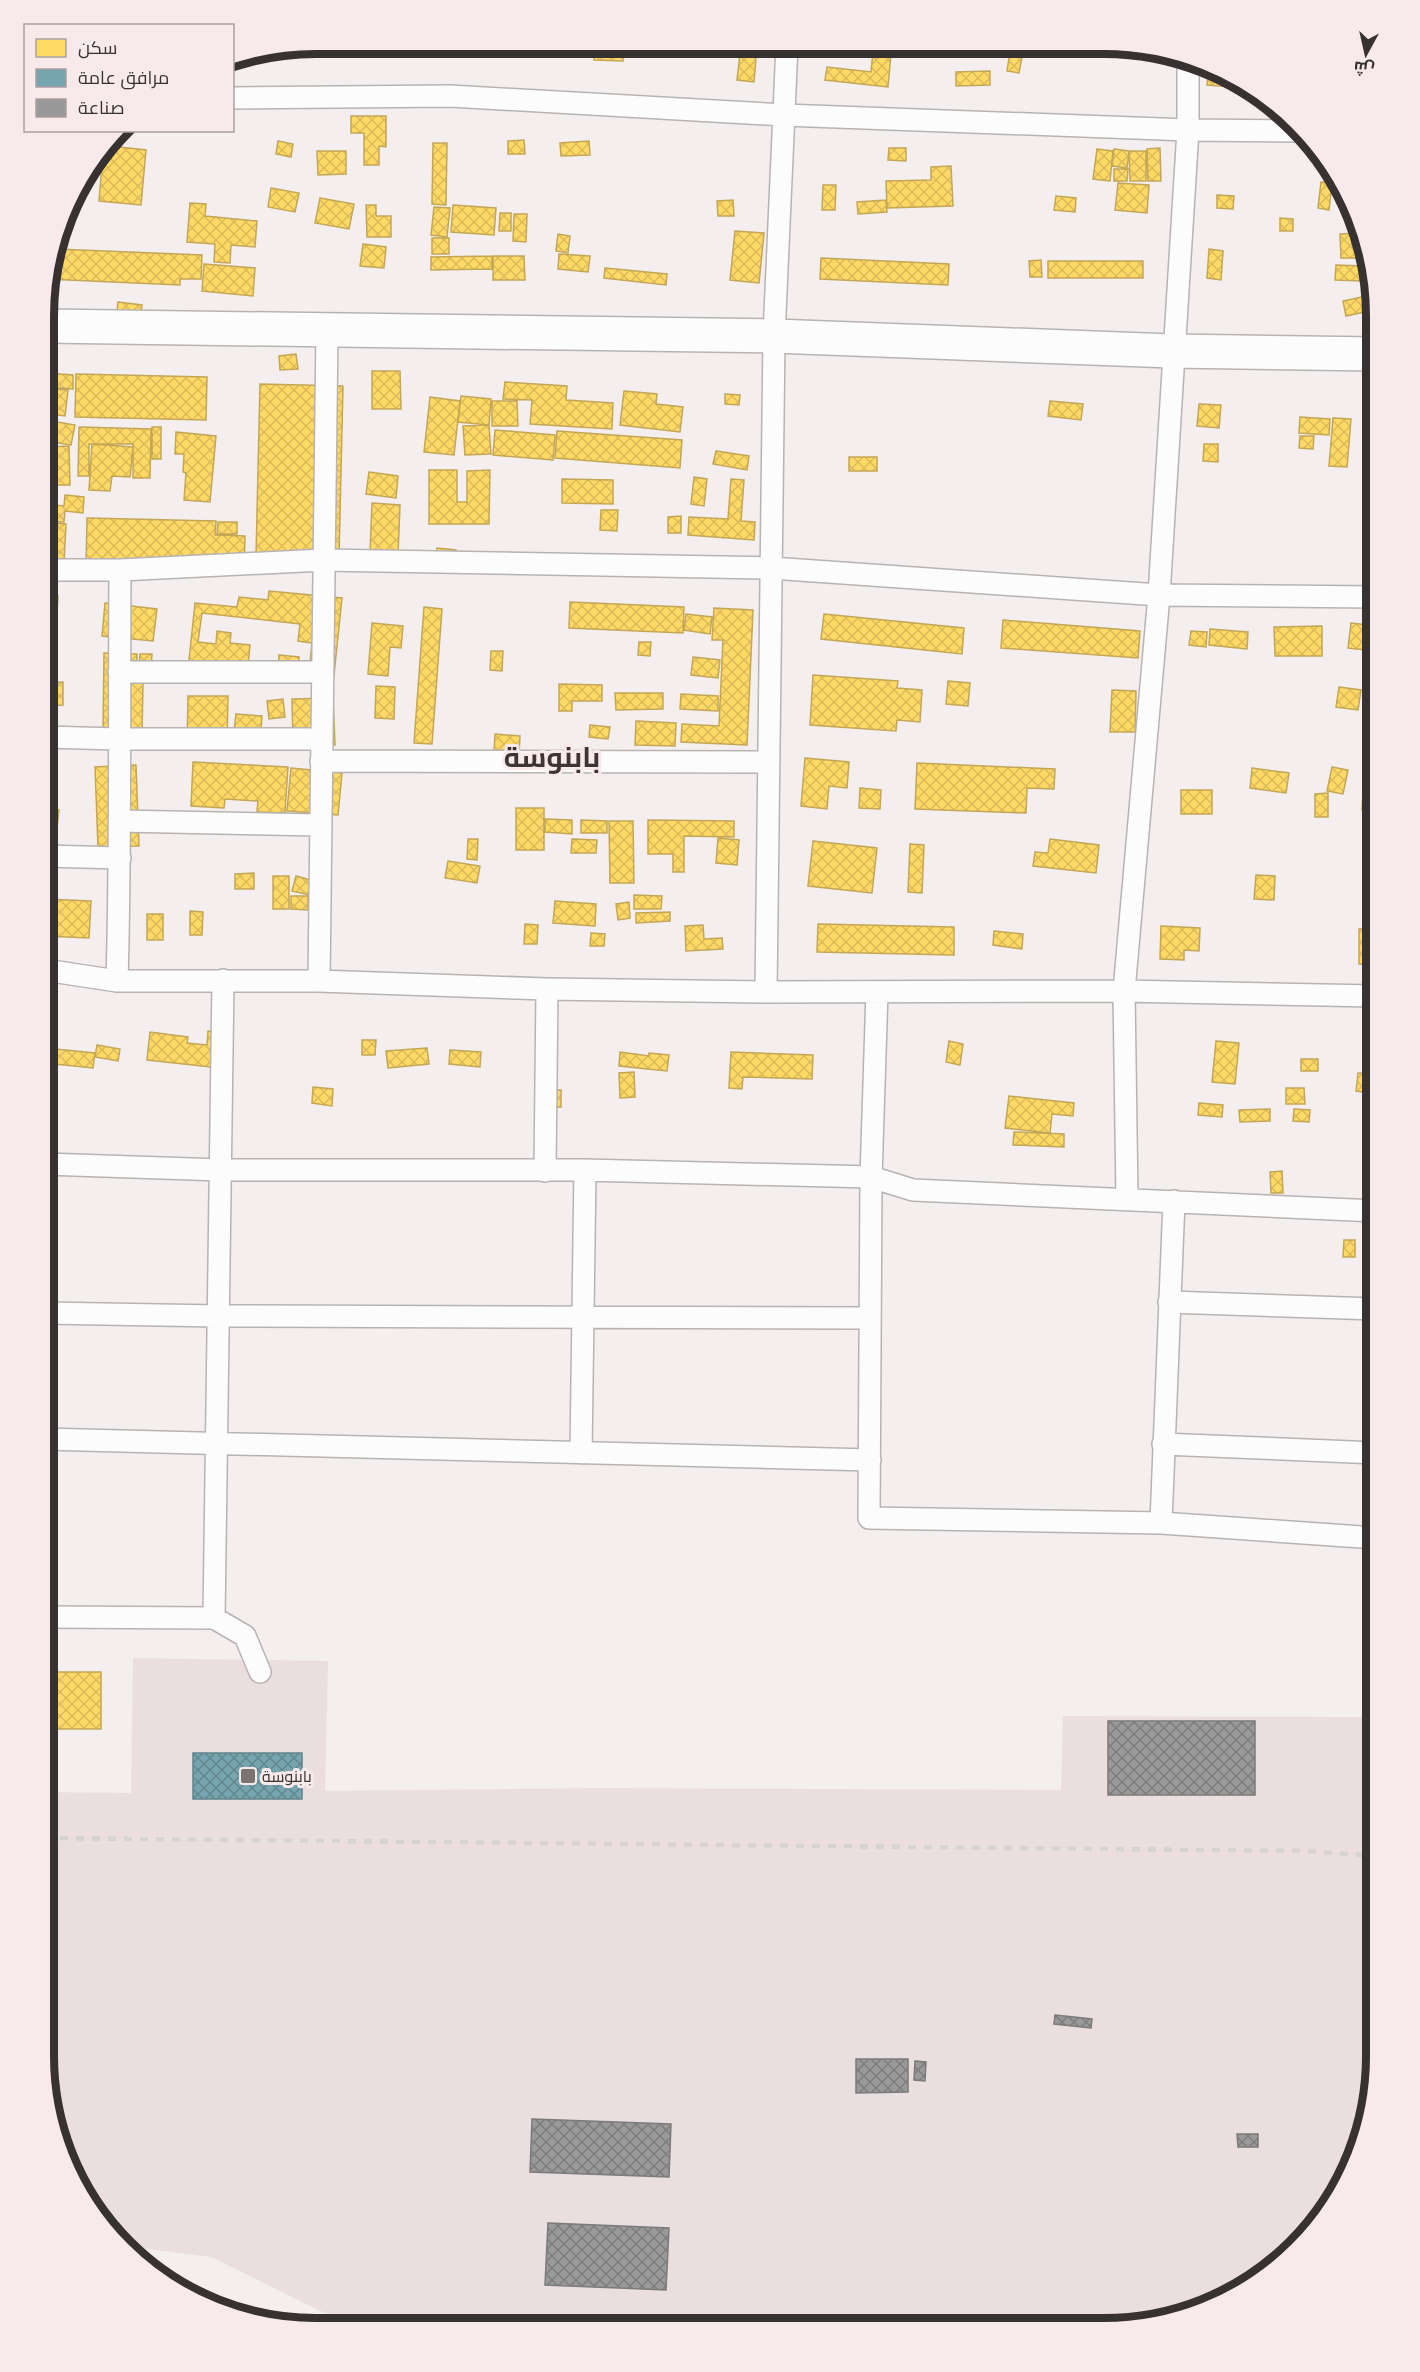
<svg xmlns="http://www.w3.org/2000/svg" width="1420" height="2372" viewBox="0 0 1420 2372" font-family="'Golos Text',Cairo,sans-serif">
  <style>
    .built { fill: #ebdedf }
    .homes { fill: url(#homes-cross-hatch); stroke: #c3a756; stroke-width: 1.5 }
    .public { fill: url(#public-cross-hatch); stroke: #63828a; stroke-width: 1.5 }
    .industry { fill: url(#industry-cross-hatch); stroke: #7c7a7a; stroke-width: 1.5 }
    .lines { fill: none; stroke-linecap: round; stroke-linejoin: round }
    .minor-casing { stroke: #b8b3b3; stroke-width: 24 }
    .primary-casing { stroke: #b8b3b3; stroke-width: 36 }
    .minor { stroke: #fdfcfc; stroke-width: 21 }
    .primary { stroke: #fdfcfc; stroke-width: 33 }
    .rail { stroke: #d5d3d3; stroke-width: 4.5; stroke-dasharray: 8 8; stroke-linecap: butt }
    .poi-dot { fill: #797374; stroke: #f8eaeb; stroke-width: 2 }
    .labels { text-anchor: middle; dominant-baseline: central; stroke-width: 6; stroke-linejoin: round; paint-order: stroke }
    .poi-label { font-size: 16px; fill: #373132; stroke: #f8eaeb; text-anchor: start }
    .town-label { font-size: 28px; font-weight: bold; fill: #3f3435; stroke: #f8eaeb }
    .rim { fill: none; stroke: #373132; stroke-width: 8 }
  </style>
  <defs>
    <pattern id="homes-cross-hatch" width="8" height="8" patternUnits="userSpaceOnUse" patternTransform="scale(1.5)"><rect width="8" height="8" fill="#ffd966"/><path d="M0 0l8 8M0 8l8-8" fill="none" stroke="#dbbb59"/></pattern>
    <pattern id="public-cross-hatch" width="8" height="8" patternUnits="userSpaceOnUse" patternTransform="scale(1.5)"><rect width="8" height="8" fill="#76a5af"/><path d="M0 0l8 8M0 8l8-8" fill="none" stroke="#62878f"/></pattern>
    <pattern id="industry-cross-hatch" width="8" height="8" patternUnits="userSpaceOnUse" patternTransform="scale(1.5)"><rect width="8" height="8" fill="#999"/><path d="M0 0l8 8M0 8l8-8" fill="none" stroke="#7e7d7d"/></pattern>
  </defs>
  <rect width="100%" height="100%" fill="#f4eeee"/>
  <path class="built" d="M133,1658l195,3 -3,130 274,-3 462,2 2,-74 300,1 13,5v352l-20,86 -36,61 -50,51 -62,36 -104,20 -753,-2 -140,-69 -87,-11 -24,-24 -36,-62 -20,-104v-264l87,1z"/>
  <path class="homes" d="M594,44l29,1v16l-29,-1z
    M741,45h16l-3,37 -17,-2z
    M934,45h16v12h-16z
    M1011,46h13l-5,27 -12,-2z
    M873,52l18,2 -3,33 -63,-7 2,-13 44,5z
    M1209,65l37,21 -1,2 -38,-3z
    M990,71v14l-34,1v-14z
    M351,116h35v31l-7,-1v19h-15v-32h-13z
    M524,140l1,14h-17v-13z
    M278,141l15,3 -2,13 -15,-3z
    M589,141l1,14 -29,1 -1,-13z
    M433,143h14l-1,62 -14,-1z
    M110,146l36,4 -5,55 -42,-4 4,-47z
    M889,148h17v13l-18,-1z
    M1160,148l1,33h-13l-1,-32z
    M1097,149l16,2 -3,30 -17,-2z
    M1114,149l15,2 -2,17 -15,-2z
    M317,151h29v23l-28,1z
    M1129,151h17v30h-16z
    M951,166l2,40 -66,2 -1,-27 45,-1v-13z
    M1114,169h14l-1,12h-13z
    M1321,182l11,1 -3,27 -11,-2z
    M1118,183l31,2 -2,28 -32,-3z
    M823,185h13l-1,25h-13z
    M271,188l28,5 -4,19 -27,-5z
    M1217,195l17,1 -1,13 -16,-1z
    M1056,196l20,2 -1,14 -21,-2z
    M320,198l34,6 -5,25 -34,-6z
    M733,200l1,16h-16l-1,-15z
    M886,200l1,12 -29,2 -1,-12z
    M190,203l16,1 -1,12 52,5 -2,26 -24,-2 -1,18 -16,-1 1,-18 -28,-2z
    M366,205h10v11h15v21h-24z
    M453,205l43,3 -2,27 -43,-3z
    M434,207l16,1 -3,29 -16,-2z
    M500,213h11v18h-12z
    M514,214h13l-1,28 -13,-1z
    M1280,218l13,1v12h-13z
    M735,231l29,2 -5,50 -29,-3z
    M1360,233l5,25h-24l-1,-24z
    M558,234l12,2 -2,17 -12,-2z
    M432,238h17v16h-17z
    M363,244l23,3 -2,21 -24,-2z
    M56,249l146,6 -1,24h-21v6l-134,-6z
    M1209,249l14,2 -2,29 -14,-2z
    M559,254l31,2 -2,16 -30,-3z
    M492,256v13l-61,1v-13z
    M493,256h31l1,24h-32z
    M821,258l128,6 -1,21 -128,-6z
    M1041,260l1,17h-12l-1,-16z
    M1048,261h95v17h-95z
    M204,264l51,4 -2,28 -51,-5z
    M1336,265l26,1v15l-27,-1z
    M605,268l62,6 -1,11 -62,-7z
    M1371,295l3,15 -28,6 -3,-15z
    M118,302l24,3 -1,9 -24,-3z
    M296,354l2,15 -18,1 -1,-14z
    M372,371h28l1,38h-29z
    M46,373l27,2v14l-27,-2z
    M76,374l131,3 -1,43 -131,-3z
    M505,382l62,4 -1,14 47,3 -1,26 -82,-5 2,-24 -29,-1z
    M260,384l83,2 -4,172 -83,-2z
    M54,389l14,1 -3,26 -14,-2z
    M624,391l33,3 -1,10 27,3 -3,25 -60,-7z
    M725,394l15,1 -1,10 -14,-1z
    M461,396l30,3 -2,26 -31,-3z
    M430,397l30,4 -6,54 -30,-3z
    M492,401h25l1,25h-26z
    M1050,401l33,3 -2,16 -33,-4z
    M1199,404l22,1 -2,23 -22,-2z
    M1300,417l30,2 -1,16 -30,-2z
    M1333,418l18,1 -4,48 -18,-1z
    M46,420l29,5 -4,20 -25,-4z
    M489,425l2,29 -26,1 -2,-29z
    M79,427l72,2 -1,49h-17v-34h-44v32h-11z
    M152,427h9v32h-9z
    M495,430l60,5 -2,25 -60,-5z
    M557,431l125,9 -2,28 -125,-10z
    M176,432l40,4 -6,66 -26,-2 2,-27 -3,-1 1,-18h-9z
    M1300,436h14l-1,13 -14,-1z
    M92,444l41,3 -3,30 -18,-1 -2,15 -21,-1z
    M1204,444h14v18l-15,-1z
    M69,446l1,39h-20v9h-4v-47z
    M716,451l33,5 -2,14 -34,-6z
    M849,457h28v14h-28z
    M429,470h28v32h10v-31l23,-1 -1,54h-60z
    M369,472l29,4 -2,22 -30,-4z
    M694,477l13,2 -3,27 -13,-2z
    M562,479l51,1v24l-51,-1z
    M731,479l13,1 -3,41 14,1 -1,18 -66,-5 1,-18 39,2z
    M65,495l19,2 -1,16 -18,-2 -1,11 -19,-1 1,-17 18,2z
    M372,503l28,2 -2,50 -28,-2z
    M601,510h17l-1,21 -17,-1z
    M681,516v17h-13v-16z
    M87,518l129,3 -1,14 30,1 -1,33 -158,-2z
    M218,522h19v12h-20z
    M53,523l13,1 -2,39 -19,-1v-11h8z
    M437,548l19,2 -1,13 -19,-2z
    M269,591l73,7 -8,77 -25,-3 3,-29 -14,-2 2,-17 -98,-11 -4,29 18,2 1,-13 14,2 -1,10 20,2 -3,31 -59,-6 7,-67 42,4 2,-10 29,3z
    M45,596h13l-1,17 -12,-1z
    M570,602l114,5 -1,26 -114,-5z
    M105,603l52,6 -4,32 -51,-5z
    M424,607l18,2 -10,135 -18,-1z
    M714,608l39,2 -6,135 -66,-3 1,-18 37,2 4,-86h-11z
    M686,614l26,3 -2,17 -26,-4z
    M824,614l140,14 -2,26 -141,-15z
    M1003,620l137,11 -2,27 -137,-10z
    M372,623l31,3 -2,22 -11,-1 -2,29 -20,-2z
    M1351,623l25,3 -1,25 -27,-3z
    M1322,626v30h-47l-1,-29z
    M1210,629l38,3 -1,17 -38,-4z
    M1191,631l16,1 -1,15 -17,-2z
    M639,642h12l-1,14 -12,-1z
    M491,651h12l-1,20 -12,-1z
    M104,653l33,1 -1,28h7l-1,54 -39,-1z
    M140,654h12l-1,14 -12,-1z
    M279,655l20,2 -1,16 -20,-2z
    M693,657l27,3 -2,18 -27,-3z
    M813,675l85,6 -1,7 25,2 -2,32 -23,-2 -1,11 -86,-6z
    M948,681l22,2 -2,23 -22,-2z
    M63,682v23l-18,1v-23z
    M559,684l43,1v16h-30v10h-13z
    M376,686l19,1 -1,32 -19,-1z
    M1339,687l22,3 -3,20 -22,-3z
    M1112,690l24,1 -1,41h-25z
    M615,693h48v16l-47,1z
    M681,694l37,2v15l-38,-2z
    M188,696h40l-1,50 -40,-1z
    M333,698l2,47 -42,1 -1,-47z
    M283,699l2,18 -16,2 -2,-18z
    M236,714l26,2 -2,26 -27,-3z
    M636,721l40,2 -1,23 -40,-1z
    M590,725l20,2 -2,12 -19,-2z
    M495,734l25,2 -1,18 -25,-2z
    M805,758l44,4 -2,26 -18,-2 -2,23 -26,-3z
    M193,762l95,5 -3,46 -28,-1 1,-11 -33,-2 -1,9 -33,-2z
    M917,763l138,6 -1,20 -27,-1 -1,25 -111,-4z
    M136,765l3,81 -41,1 -3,-80z
    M1332,767l16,3 -5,24 -16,-3z
    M291,768l51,5 -4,42 -51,-4z
    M1252,768l37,5 -3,20 -36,-5z
    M860,788l21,2 -1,19 -21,-1z
    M1181,790h31v24h-31z
    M1328,793v24h-13v-23z
    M1363,793l13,1v17l-14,-1z
    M516,808h28v42h-28z
    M45,809l14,1 -5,48 -9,-1z
    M545,819l27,1v14l-27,-2z
    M581,820l26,1v12h-26z
    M648,820l86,1v16l-50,-1v36h-11v-18h-25z
    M609,821h24l1,62h-24z
    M718,838l21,2 -2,25 -21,-2z
    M468,839h10l-1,21 -10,-1z
    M572,839l25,1 -1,13h-25z
    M1050,839l49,6 -3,28 -63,-7 2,-14 13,1z
    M813,841l64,7 -5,45 -64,-7z
    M910,844l14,1 -2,48 -14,-1z
    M448,861l32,5 -3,17 -32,-5z
    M254,873v16h-19v-15z
    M1256,875l19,1 -1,24 -20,-1z
    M273,876h16v33h-16z
    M296,876l22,6 -3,14 -23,-5z
    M634,895l28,1 -1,13h-27z
    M291,896h17v14l-17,-1z
    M45,899l46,2 -2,37 -44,-2z
    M555,901l41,3 -1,22 -42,-3z
    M629,902l1,16 -12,2 -2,-16z
    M190,911l13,1 -1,23h-12z
    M670,912v9l-34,2v-10z
    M147,914h16v26h-16z
    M525,924l13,1 -1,19h-13z
    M818,924l136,3v28l-137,-3z
    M703,925l1,14 18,-1 1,11 -37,2 -1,-25z
    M1161,926l39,2 -1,23 -15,-1v10l-24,-1z
    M1359,929h17v35h-17z
    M994,931l29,3 -1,15 -29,-4z
    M591,933l14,1 -1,12h-14z
    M208,1031l16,2 -4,35 -73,-8 3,-28 38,5 -1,6 20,2z
    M362,1040h14l-1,15h-13z
    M949,1041l14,3 -3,21 -14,-3z
    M1216,1041l23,2 -4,41 -23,-2z
    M97,1045l23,4 -2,12 -23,-4z
    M45,1048l50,5 -2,15 -48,-5z
    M427,1048l2,16 -41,4 -2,-17z
    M450,1050l31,2 -1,15 -31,-3z
    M620,1052l29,4v-3l20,2 -2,16 -48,-5z
    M731,1052l82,3 -1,24 -69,-2 -1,12 -13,-1z
    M1301,1059h17v12h-17z
    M634,1072l1,25 -15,1 -1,-25z
    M1358,1073l13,1 -1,19 -14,-2z
    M313,1087l20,2 -1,17 -20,-3z
    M1286,1088h18l1,16h-19z
    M561,1090v17h-22v-16z
    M1366,1093l10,2v13l-12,-1z
    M1009,1096l65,7 -1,13 -21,-2 -2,19 -45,-5z
    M1199,1103l24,2 -1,12 -24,-2z
    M1270,1109v12l-30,1 -1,-12z
    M1294,1109l16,1 -1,12 -16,-1z
    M1014,1132l50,2v13l-51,-2z
    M1282,1171l1,22h-12l-1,-21z
    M1344,1240h11v17h-12z
    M44,1672h57v57h-57z"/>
  <path class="public" d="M193,1753h109v46h-109z"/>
  <path class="industry" d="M1108,1721h147v74h-147z
    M1055,2015l37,4 -1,9 -37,-4z
    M856,2059h52v33l-52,1z
    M915,2061l11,1 -1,19 -11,-1z
    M532,2119l139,5 -2,53 -139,-5z
    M1237,2134h21v13h-20z
    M548,2223l121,5 -3,62 -121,-5z"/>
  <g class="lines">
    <defs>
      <path id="minor" d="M232,98l218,-2 334,19 404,15 113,1
        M45,570h75l203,-10 448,8 388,27 217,2
        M119,672h203
        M45,737l73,2h203
        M321,761l448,1
        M120,821l199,4
        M45,856l75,2
        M45,970l72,11h202l228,8 219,3 358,-1 252,5
        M223,980l-9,638 31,18 15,36
        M117,981c4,-137 2,-274 3,-411
        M319,981l8,-652
        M766,992l8,-656 13,-291
        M877,992l-6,185 -2,341 292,5 215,15
        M45,1164l176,6h364l286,7 42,13 463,21
        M545,1171l2,-182
        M1127,1199l-3,-208 35,-396 29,-465v-71
        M1169,1302l207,7
        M44,1313l174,3 652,2
        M44,1439l826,21
        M1163,1444l213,9
        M581,1453l4,-283
        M1161,1523l13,-322
        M44,1617l170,1"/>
      <path id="primary" d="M46,326l728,10 398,15 204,3"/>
    </defs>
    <use href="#minor" class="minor-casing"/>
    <use href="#primary" class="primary-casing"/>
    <use href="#minor" class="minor"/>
    <use href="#primary" class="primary"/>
    <path class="rail" d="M44,1838l1261,13 71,5"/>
  </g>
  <rect class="poi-dot" x="240" y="1768" width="16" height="16" rx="3"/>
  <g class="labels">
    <g class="poi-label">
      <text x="262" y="1776">بابنوسة</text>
    </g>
    <g class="town-label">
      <text x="552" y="756">بابنوسة</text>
    </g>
  </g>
  <path d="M0 0H1420V2372H0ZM316 54H1104A262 262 0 0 1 1366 316V2056A262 262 0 0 1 1104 2318H316A262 262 0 0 1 54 2056V316A262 262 0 0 1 316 54Z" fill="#f8eaeb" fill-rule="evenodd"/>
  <path class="rim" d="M316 54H1104A262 262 0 0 1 1366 316V2056A262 262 0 0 1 1104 2318H316A262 262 0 0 1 54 2056V316A262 262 0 0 1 316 54Z"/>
  <rect x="24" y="24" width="210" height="108" fill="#f8eaeb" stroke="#aba0a1" stroke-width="1.5"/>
  <rect x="36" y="39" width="30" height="18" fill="#ffd966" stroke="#aba0a1" stroke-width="1.5"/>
  <text x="78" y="54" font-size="18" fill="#373132">سكن</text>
  <rect x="36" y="69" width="30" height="18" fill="#76a5af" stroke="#aba0a1" stroke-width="1.5"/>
  <text x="78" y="84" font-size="18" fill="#373132">مرافق عامة</text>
  <rect x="36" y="99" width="30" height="18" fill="#999999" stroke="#aba0a1" stroke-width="1.5"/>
  <text x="78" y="114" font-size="18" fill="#373132">صناعة</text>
  <g transform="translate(1366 54) rotate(188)" stroke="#f8eaeb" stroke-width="4.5" paint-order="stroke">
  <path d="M0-4.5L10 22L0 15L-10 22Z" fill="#373132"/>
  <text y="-9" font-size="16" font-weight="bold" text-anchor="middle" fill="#373132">ش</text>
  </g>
</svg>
